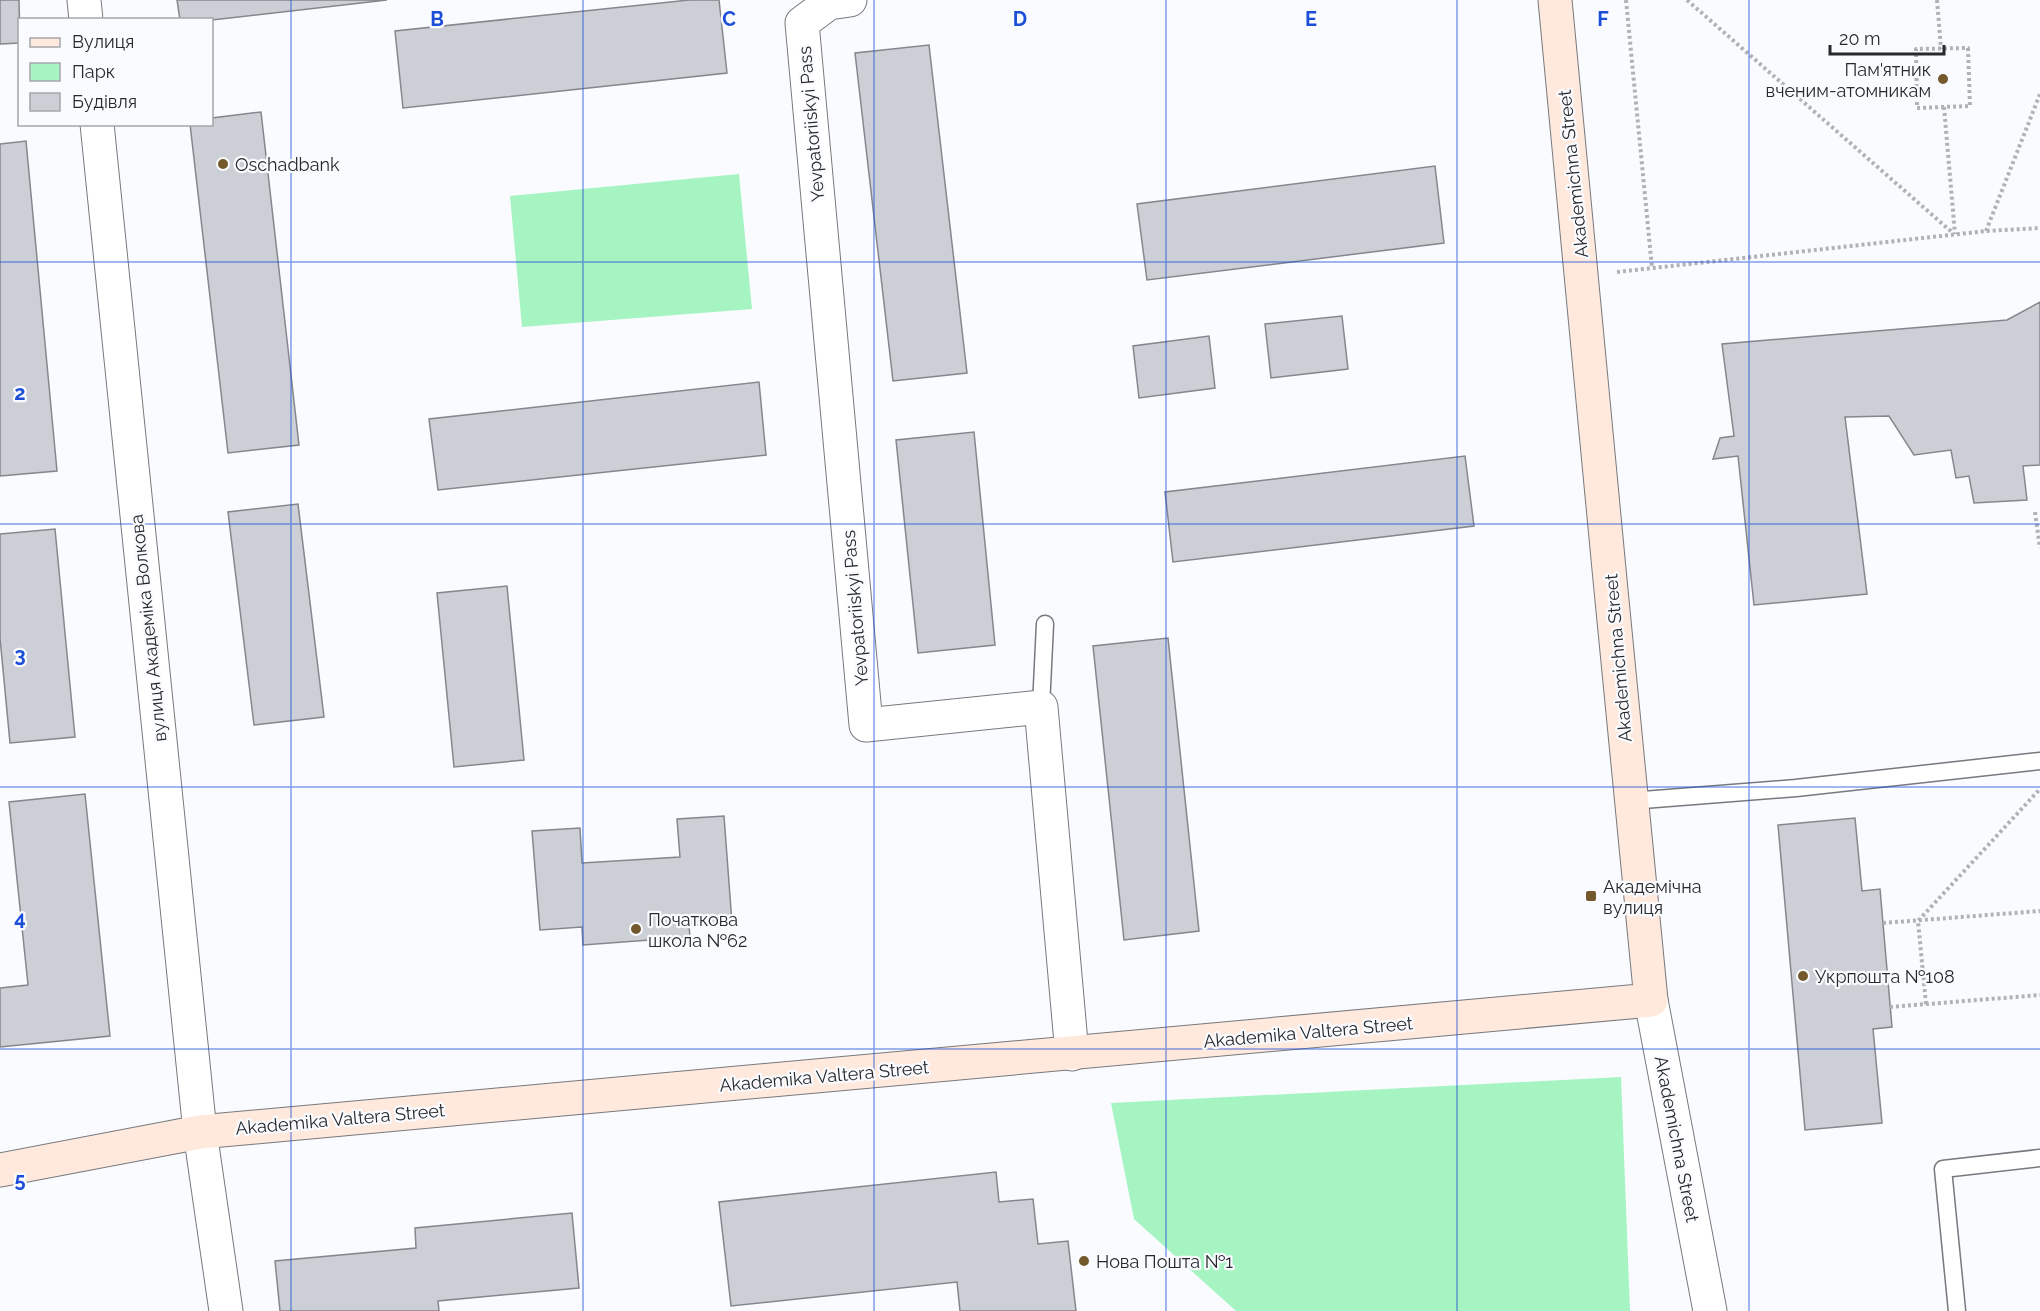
<svg xmlns="http://www.w3.org/2000/svg" width="2040" height="1311" viewBox="0 0 2040 1311" font-family="Raleway,sans-serif">
  <style>
    .green { fill: #a5f4c1 }
    .building { fill: #cccfd5; stroke: #84878c; stroke-width: 1.5 }
    .lines { fill: none; stroke-linecap: round; stroke-linejoin: round }
    .lane-casing { stroke: #76797d; stroke-width: 19 }
    .street-casing { stroke: #76797d; stroke-width: 35 }
    .secondary-casing { stroke: #76797d; stroke-width: 35 }
    .path { stroke: #b1b2b6; stroke-width: 4; stroke-dasharray: 3 3; stroke-linecap: butt }
    .lane { stroke: #fff; stroke-width: 16 }
    .street { stroke: #fff; stroke-width: 33 }
    .secondary { stroke: #ffe8dc; stroke-width: 33 }
    .grid { fill: none; stroke: #1d4ed8; stroke-width: 1.5; stroke-opacity: 0.55 }
    .poi-dot { fill: #73592b; stroke: #f9fbff; stroke-width: 2 }
    .labels { text-anchor: middle; dominant-baseline: central; stroke-width: 4.5; stroke-linejoin: round; paint-order: stroke }
    .poi-label { font-size: 18px; fill: #28292b; stroke: #f9fbff; text-anchor: start }
    .street-label { font-size: 18px; fill: #28292b; stroke: #f9fbff }
    .grid-label { font-size: 20px; text-anchor: middle; font-weight: bold; fill: #1d4ed8; stroke: #f9fbff; stroke-width: 4.5; stroke-linejoin: round; paint-order: stroke }
  </style>
  <rect width="100%" height="100%" fill="#f9fbff"/>
  <path class="green" d="M739,174l13,135 -230,18 -12,-131z
    M1621,1077l9,234h-394l-102,-92 -23,-116z"/>
  <path class="building" d="M0,0h19l1,43 -20,1z
    M177,0h210l-175,20h-32z
    M689,0h30l8,73 -324,35 -8,-77z
    M929,45l38,328 -74,8 -38,-328z
    M261,112l38,333 -71,8 -38,-329h22v-6z
    M26,141l31,330 -57,5v-332z
    M1435,166l9,77 -297,37 -10,-76z
    M2040,302v163l-17,1 4,34 -53,3 -5,-27 -13,2 -5,-28 -37,5 -25,-39 -44,1 22,177 -113,11 -16,-149 -25,3 7,-21 14,-2 -12,-92 285,-24z
    M1342,316l6,53 -77,9 -6,-54z
    M1209,336l6,52 -76,10 -6,-52z
    M759,382l7,73 -328,35 -9,-71z
    M974,432l21,213 -77,8 -22,-213z
    M1465,456l9,70 -301,36 -8,-70z
    M298,504l26,213 -70,8 -26,-213z
    M55,529l20,208 -65,6 -10,-105v-104z
    M507,586l17,174 -70,7 -17,-174z
    M1168,638l31,293 -75,9 -31,-294z
    M85,794l25,242 -110,11v-59l28,-3 -19,-183z
    M724,816l8,107 -43,3 1,11 -107,8 -1,-18 -42,3 -8,-99 48,-3 2,35 98,-6 -3,-38z
    M1855,818l7,73 18,-2 12,138 -19,2 9,94 -77,7 -27,-305z
    M996,1172l3,30 34,-3 5,45 30,-3 8,70h-116l-3,-29 -226,24 -12,-104z
    M572,1213l7,75 -141,13 1,10h-159l-5,-50 141,-13 -1,-20z"/>
  <g class="lines">
    <defs>
      <path id="lane" d="M1041,707l4,-83
        M1630,801l166,-13 244,-27
        M1957,1311l-14,-142 97,-11"/>
      <path id="street" d="M84,0l2,20
        M850,0l-21,3 -27,20 64,702 175,-18 31,347
        M97,124l103,1008 26,179
        M1651,1000l59,311"/>
      <path id="secondary" d="M0,1170l200,-38 1451,-132c-35,-333 -62,-667 -96,-1000"/>
    </defs>
    <use href="#lane" class="lane-casing"/>
    <use href="#street" class="street-casing"/>
    <use href="#secondary" class="secondary-casing"/>
    <path class="path" d="M1626,0l26,268
      M1687,0l267,234
      M1937,0l4,49
      M1968,48l2,58 -53,2 -1,-59z
      M1944,107l11,127
      M1986,231l54,-137
      M1617,272l369,-41 54,-3
      M2035,512l5,36
      M1883,923l157,-12
      M1926,1004l-8,-83 122,-132
      M1890,1007l150,-12"/>
    <use href="#lane" class="lane"/>
    <use href="#street" class="street"/>
    <use href="#secondary" class="secondary"/>
  </g>
  <path class="grid" d="M291,0v1311M583,0v1311M874,0v1311M1166,0v1311M1457,0v1311M1749,0v1311M0,262h2040M0,524h2040M0,787h2040M0,1049h2040"/>
  <g class="poi-dot">
    <circle cx="1943" cy="79" r="6"/>
    <circle cx="223" cy="164" r="6"/>
    <rect x="1585" y="890" width="12" height="12" rx="3"/>
    <circle cx="636" cy="929" r="6"/>
    <circle cx="1803" cy="976" r="6"/>
    <circle cx="1084" cy="1261" r="6"/>
  </g>
  <g class="labels">
    <g class="poi-label">
      <text x="1931" y="69" text-anchor="end">Пам'ятник<tspan x="1931" dy="21">вченим-атомникам</tspan></text>
      <text x="235" y="164">Oschadbank</text>
      <text x="1603" y="886">Академічна<tspan x="1603" dy="21">вулиця</tspan></text>
      <text x="648" y="919">Початкова<tspan x="648" dy="21">школа №62</tspan></text>
      <text x="1815" y="976">Укрпошта №108</text>
      <text x="1096" y="1261">Нова Пошта №1</text>
    </g>
    <g class="street-label">
      <text transform="translate(811 124) rotate(-95)">Yevpatoriiskyi Pass</text>
      <text transform="translate(1573 174) rotate(-96)">Akademichna Street</text>
      <text transform="translate(855 608) rotate(-95)">Yevpatoriiskyi Pass</text>
      <text transform="translate(148 628) rotate(-96)">вулиця Академіка Волкова</text>
      <text transform="translate(1618 658) rotate(-95)">Akademichna Street</text>
      <text transform="translate(1308 1032) rotate(-5)">Akademika Valtera Street</text>
      <text transform="translate(824 1076) rotate(-5)">Akademika Valtera Street</text>
      <text transform="translate(340 1119) rotate(-5)">Akademika Valtera Street</text>
      <text transform="translate(1677 1139) rotate(79)">Akademichna Street</text>
    </g>
  </g>
  <g class="grid-label">
    <text x="437" y="26">B</text>
    <text x="729" y="26">C</text>
    <text x="1020" y="26">D</text>
    <text x="1311" y="26">E</text>
    <text x="1603" y="26">F</text>
    <text x="20" y="400">2</text>
    <text x="20" y="662">3</text>
    <text x="20" y="925">4</text>
    <text x="20" y="1187">5</text>
  </g>
  <rect x="18" y="18" width="195" height="108" fill="#f9fbff" stroke="#a5a7aa" stroke-width="1.5"/>
  <rect x="30" y="38" width="30" height="9" fill="#ffe8dc" stroke="#a5a7aa" stroke-width="1.5"/>
  <text x="72" y="48" font-size="18" fill="#28292b">Вулиця</text>
  <rect x="30" y="63" width="30" height="18" fill="#a5f4c1" stroke="#a5a7aa" stroke-width="1.5"/>
  <text x="72" y="78" font-size="18" fill="#28292b">Парк</text>
  <rect x="30" y="93" width="30" height="18" fill="#cccfd5" stroke="#a5a7aa" stroke-width="1.5"/>
  <text x="72" y="108" font-size="18" fill="#28292b">Будівля</text>
  <path d="M1830 45v9h114v-9" fill="none" stroke="#28292b" stroke-width="3"/>
  <text x="1839" y="45" font-size="18" fill="#28292b" stroke="#f9fbff" stroke-width="4.5" paint-order="stroke">20 m</text>
</svg>
